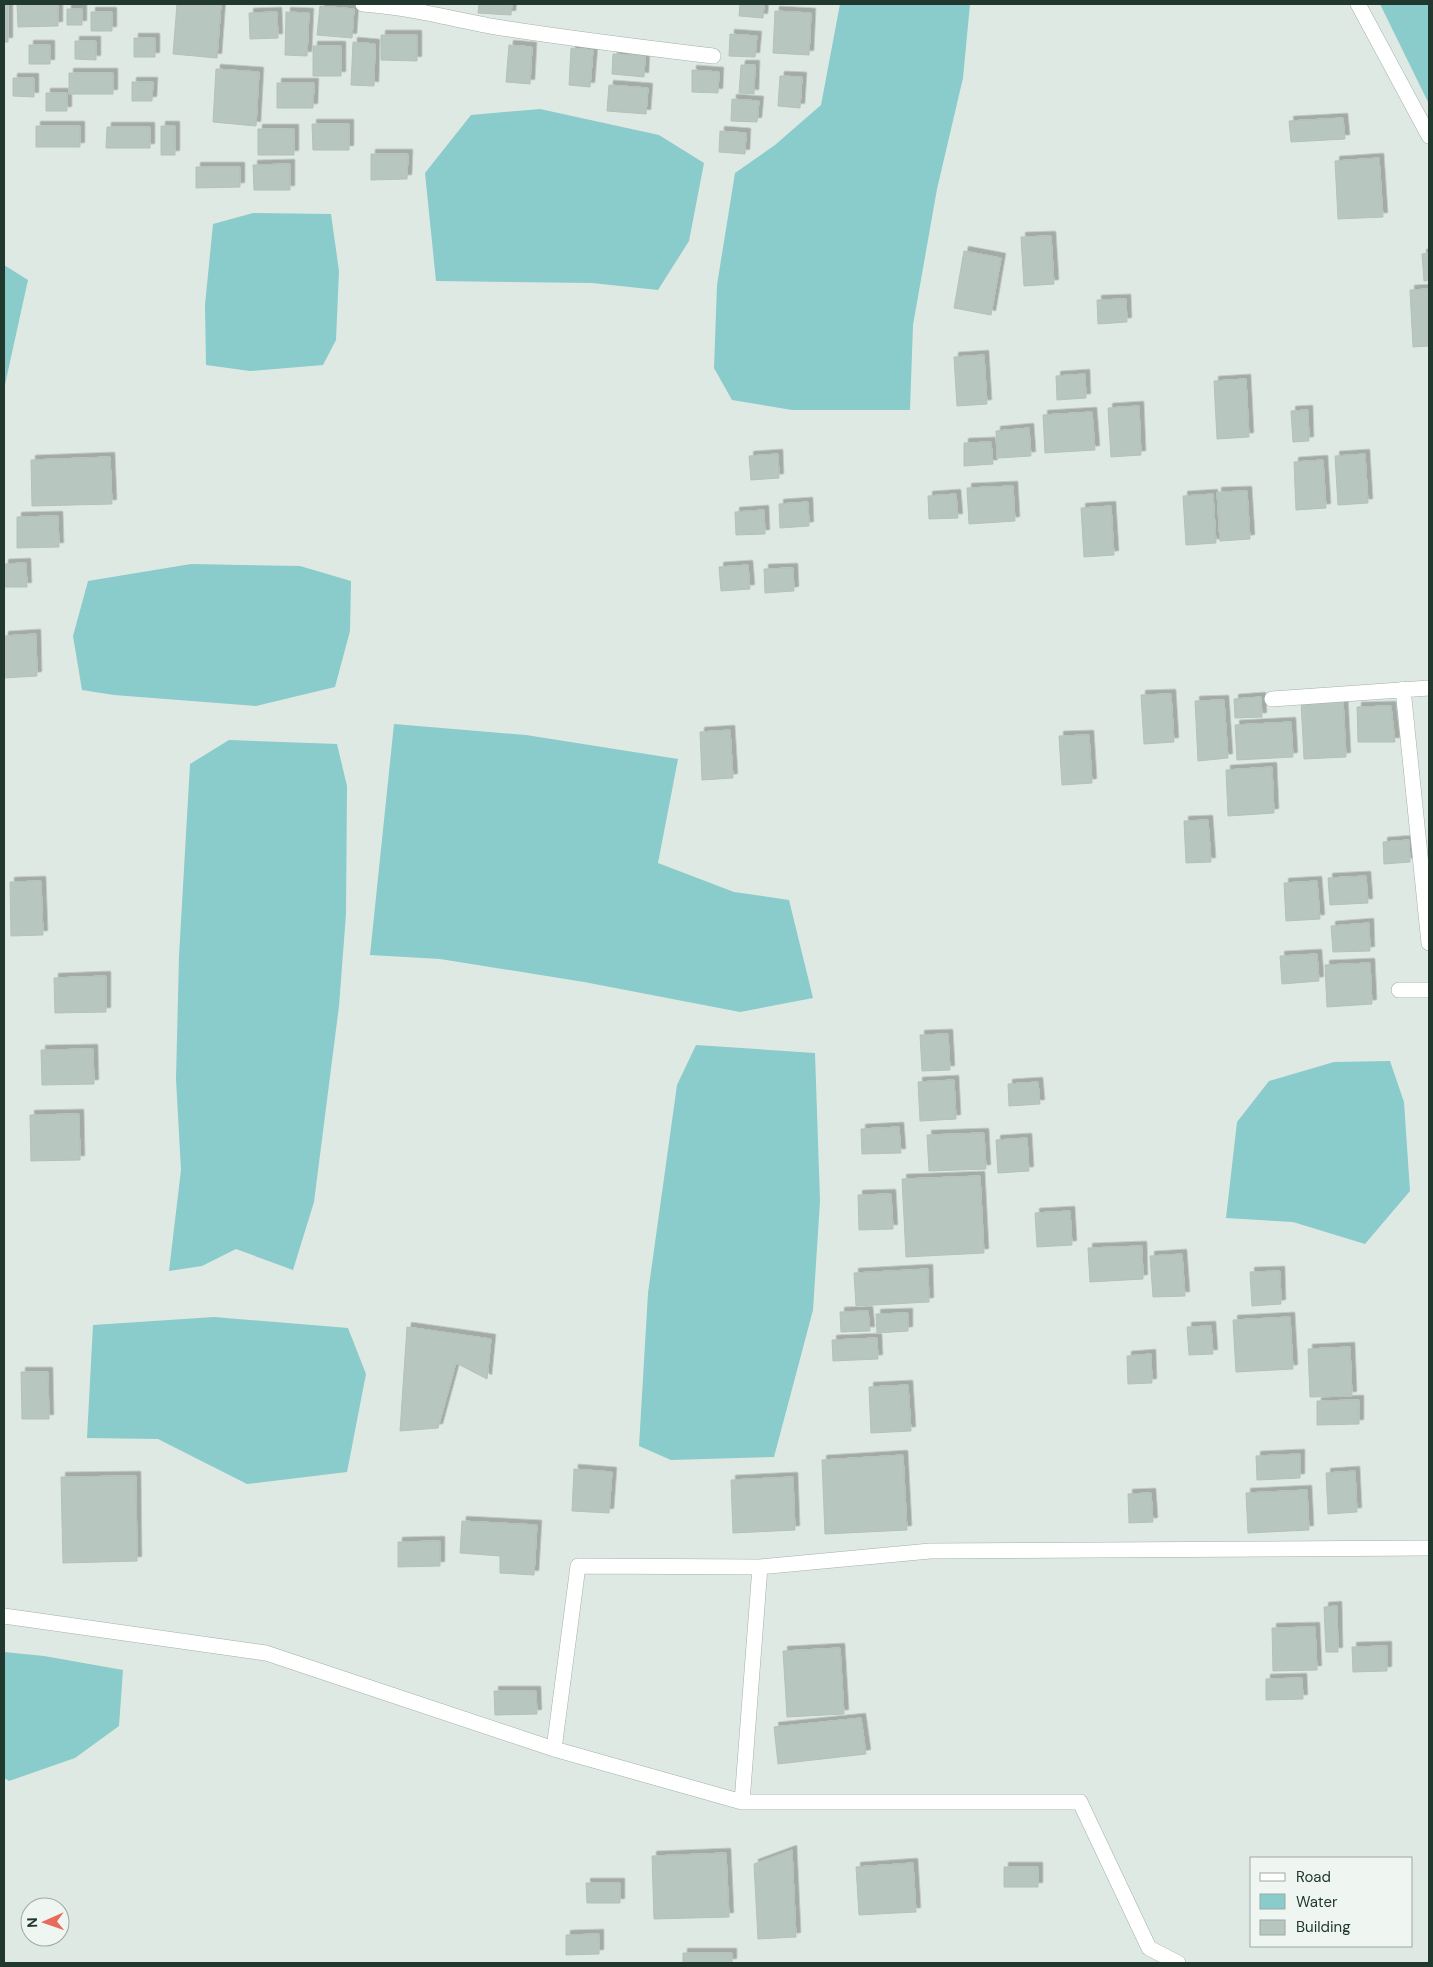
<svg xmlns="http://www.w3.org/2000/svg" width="1433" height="1967" viewBox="0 0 1433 1967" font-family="'DM Sans',sans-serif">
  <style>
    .water { fill: #8acbcb }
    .building { fill: #b7c6be; stroke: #b2c2b9; filter: url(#shadow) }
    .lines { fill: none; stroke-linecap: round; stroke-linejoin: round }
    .minor-casing { stroke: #a2b0a9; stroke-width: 16 }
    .minor { stroke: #fff; stroke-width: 15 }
  </style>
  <defs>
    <filter id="shadow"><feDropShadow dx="4.5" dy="-4.5" stdDeviation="0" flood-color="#0004"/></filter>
  </defs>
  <rect width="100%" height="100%" fill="#dfe9e3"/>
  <path class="water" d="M840,4h130l-7,74 -26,111 -24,136 -3,85h-118l-60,-10 -18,-32 3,-83 18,-112 40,-28 46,-40z
    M1380,4h49v101l-1,-3z
    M540,109l119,26 45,28 -15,78 -31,49 -66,-7 -156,-2 -11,-108 46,-58z
    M253,213l78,1 8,57 -3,69 -13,25 -73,6 -44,-6 -1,-60 8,-81z
    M4,265l24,15 -24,109z
    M191,564l109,2 51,15 -1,50 -15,56 -79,19 -142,-11 -32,-5 -9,-54 15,-55z
    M394,724l132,11 152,24 -20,104 76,29 55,8 24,98 -73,14 -156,-30 -144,-23 -70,-4z
    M229,740l108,4 10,42 -1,128 -7,92 -25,196 -21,68 -57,-21 -34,17 -33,5 12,-101 -5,-91 3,-123 11,-192z
    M696,1045l119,8 5,148 -7,109 -39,147 -103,3 -32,-14 9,-153 29,-208z
    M1390,1061l14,41 6,89 -45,53 -72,-22 -67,-4 11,-96 32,-41 65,-19z
    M214,1317l134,11 18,46 -19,98 -100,12 -89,-45 -71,-1 6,-113z
    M4,1652l40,4 79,14 -4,56 -44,32 -66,23 -5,-3z"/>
  <path class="building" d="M4,4h4v38h-4z
    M17,4h41v22l-40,1z
    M177,4h44l-4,54 -44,-4z
    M479,4h33l-1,11 -33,-2z
    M740,4h24l-1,14 -24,-2z
    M320,6l34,3 -2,29 -35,-3z
    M67,9h15v16h-15z
    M775,11l36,2 -2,42 -36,-2z
    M91,12h21v19h-21z
    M277,12l1,26 -28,1 -1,-26z
    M286,12l23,1 -2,43 -22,-1z
    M730,34l27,2 -2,21 -26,-1z
    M381,35h36v26l-36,-1z
    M134,38h21v19h-21z
    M75,41h21v19l-21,-1z
    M353,42l22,2 -1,42 -23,-1z
    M29,45h21v19h-21z
    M509,45l23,2 -2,37 -24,-2z
    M313,46h28v30h-28z
    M571,48l22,2 -3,37 -21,-2z
    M613,54l32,2 -1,21 -32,-3z
    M741,65h14l-1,29 -15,-1z
    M216,69l43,3 -3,54 -43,-4z
    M692,70l27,2 -1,21 -26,-1z
    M69,73h44v21h-44z
    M780,76l22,1 -2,31 -22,-2z
    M13,78h21v19l-21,-1z
    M132,82h21l-1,19h-20z
    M277,83h37l-1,25h-36z
    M609,85l39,3 -2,26 -39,-3z
    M46,93h21v18h-21z
    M732,99l27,2 -2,21 -26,-1z
    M1343,118l2,21 -54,3 -2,-21z
    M312,124h37v26h-36z
    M36,126h44v21h-44z
    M161,126h14v29h-14z
    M107,127h43v21h-44z
    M258,129h36v26h-36z
    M720,131l26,2 -1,21 -26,-2z
    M371,154h37l-1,25 -36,1z
    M1379,158l4,59 -45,2 -3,-58z
    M290,164v26h-36l-1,-25z
    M196,167h44v20l-44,1z
    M1051,236l3,48 -30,2 -3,-49z
    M964,251l37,7 -10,57 -37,-7z
    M1429,253v27l-5,1 -2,-27z
    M1429,289v57l-16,1 -3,-57z
    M1126,299l1,23 -29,2 -1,-24z
    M984,355l3,49 -30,2 -3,-49z
    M1085,374l1,24 -29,2 -1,-24z
    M1246,379l3,58 -32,2 -3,-58z
    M1139,406l2,49 -30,2 -3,-49z
    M1308,410l1,31 -16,1 -2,-31z
    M1092,412l3,38 -50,3 -2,-38z
    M1029,428l2,28 -34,2 -1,-27z
    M991,442l2,22 -29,2v-23z
    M778,454l1,24 -28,2 -2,-24z
    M1365,454l3,49 -30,2 -3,-49z
    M110,457l2,47 -80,2 -1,-46z
    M1323,460l3,48 -30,2 -2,-48z
    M1013,486l2,35 -46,3 -2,-36z
    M1247,491l3,48 -30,2 -3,-49z
    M956,494l2,24 -29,1 -1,-23z
    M1213,494l3,49 -30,2 -3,-49z
    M808,502l1,24 -29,2 -1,-24z
    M1111,506l3,49 -30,2 -3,-49z
    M764,510l1,24 -29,1 -1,-23z
    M58,516l1,31 -42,1v-31z
    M26,563l1,24h-23v-23z
    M748,565l2,24 -29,2 -2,-24z
    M793,568l1,23 -29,2 -1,-24z
    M36,634l1,42 -33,2v-42z
    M1171,694l3,48 -30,2 -3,-49z
    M1261,697l1,20 -27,1 -1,-19z
    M1343,699l3,58 -42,2 -3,-58z
    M1224,700l4,58 -30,3 -3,-60z
    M1391,706l4,36h-37l-1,-35z
    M1291,722l2,35 -56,3 -2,-35z
    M730,730l3,48 -31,2 -2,-48z
    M1089,735l3,48 -30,2 -3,-49z
    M1272,767l2,46 -46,3 -2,-46z
    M1208,820l3,42 -25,1 -2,-42z
    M1409,840l1,22 -26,2 -1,-22z
    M1366,876l2,27 -38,2 -2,-27z
    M41,881l2,54 -32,1 -1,-54z
    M1317,881l3,38 -34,2 -2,-38z
    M1369,923l1,28 -37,1 -2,-26z
    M1317,954l2,27 -37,3 -2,-28z
    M1370,963l2,41 -45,3 -2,-42z
    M106,976v36l-51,1 -1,-35z
    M948,1034l2,36 -28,1 -2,-36z
    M93,1049l1,35 -52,1 -1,-35z
    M954,1080l2,39 -36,2 -2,-39z
    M1038,1082l2,22 -31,2 -1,-22z
    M79,1114l1,46 -49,1 -1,-46z
    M899,1127l2,26 -39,1 -1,-25z
    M984,1133l2,36 -57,2 -2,-36z
    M1027,1138l2,33 -31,2 -2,-33z
    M980,1176l4,77 -78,4 -4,-78z
    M891,1194l2,35 -34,1 -1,-35z
    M1070,1211l2,34 -35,2 -2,-34z
    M1142,1246l1,33 -53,3 -2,-34z
    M1182,1254l3,42 -32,1 -3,-41z
    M928,1269l1,33 -73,4 -2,-33z
    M1280,1271l1,33 -29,2 -2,-34z
    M868,1311l2,20 -29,1 -1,-20z
    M908,1313v18l-31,2 -1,-19z
    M1290,1317l3,52 -57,3 -3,-52z
    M1211,1326l2,28 -24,1 -2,-28z
    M407,1327l84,12 -4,40 -31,-16 -18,65 -38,3z
    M877,1338l1,21 -45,2 -1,-21z
    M1350,1347l2,49 -42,1 -2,-48z
    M1151,1354l1,29 -24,1 -1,-28z
    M21,1372h27l1,47h-27z
    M908,1385l3,46 -40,2 -2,-46z
    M1359,1400v24l-42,1v-24z
    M1300,1454v24l-43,2 -1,-24z
    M903,1455l4,75 -82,4 -3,-74z
    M574,1469l38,3 -3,41 -37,-2z
    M1355,1471l2,41 -29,2 -2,-41z
    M136,1476l1,85 -74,2 -2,-86z
    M793,1477l2,53 -62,3 -2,-53z
    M1307,1490l2,40 -61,3 -2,-40z
    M1151,1493l2,29 -24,1 -1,-29z
    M462,1521l75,4 -3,50 -34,-2v-17l-40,-3z
    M440,1541v25l-42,1v-25z
    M1337,1606l1,46h-12l-2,-45z
    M1315,1627l2,43 -44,1 -1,-43z
    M1387,1646v25l-34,1 -1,-25z
    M840,1648l4,66 -57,3 -4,-66z
    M1302,1678l1,21 -37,1v-21z
    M494,1691h42l1,23 -42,1z
    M861,1718l5,36 -88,10 -4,-37z
    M792,1850l4,87 -38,2 -4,-75z
    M726,1853l3,64 -75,2 -2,-63z
    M913,1863l3,49 -57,3 -3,-48z
    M1004,1867h34v20h-34z
    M586,1883h34v20h-33z
    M599,1934v20l-33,1v-20z
    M683,1953h49v10h-49z"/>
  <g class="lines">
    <defs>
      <path id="minor" d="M363,4c43,3 85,14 127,22 74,12 149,21 223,30
        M1358,4l71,132
        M1403,689l26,254
        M1272,699l157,-11
        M1399,990h30
        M4,1616l262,37 288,96 188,53 18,-235 170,-16 499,-3
        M554,1749l24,-183 182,1
        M742,1802h338l69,146 29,15"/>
    </defs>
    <use href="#minor" class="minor-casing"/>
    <use href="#minor" class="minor"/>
  </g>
  <rect width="1433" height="1967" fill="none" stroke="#21382e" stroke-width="10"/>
  <rect x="1250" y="1857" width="162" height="90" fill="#eff6f1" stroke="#9daaa3"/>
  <rect x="1260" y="1873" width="25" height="8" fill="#ffffff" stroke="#9daaa3"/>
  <text x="1296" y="1882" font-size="15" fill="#21382e">Road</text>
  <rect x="1260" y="1894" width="25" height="15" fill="#8acbcb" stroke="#9daaa3"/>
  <text x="1296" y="1907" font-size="15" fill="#21382e">Water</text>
  <rect x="1260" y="1920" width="25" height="15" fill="#b7c6be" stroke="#9daaa3"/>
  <text x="1296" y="1932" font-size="15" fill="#21382e">Building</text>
  <g transform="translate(45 1922) rotate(268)"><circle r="24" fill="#eff6f1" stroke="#9daaa3"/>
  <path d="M0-4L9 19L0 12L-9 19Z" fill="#e86a5d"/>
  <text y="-8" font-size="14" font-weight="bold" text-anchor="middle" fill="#21382e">N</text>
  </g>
</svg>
